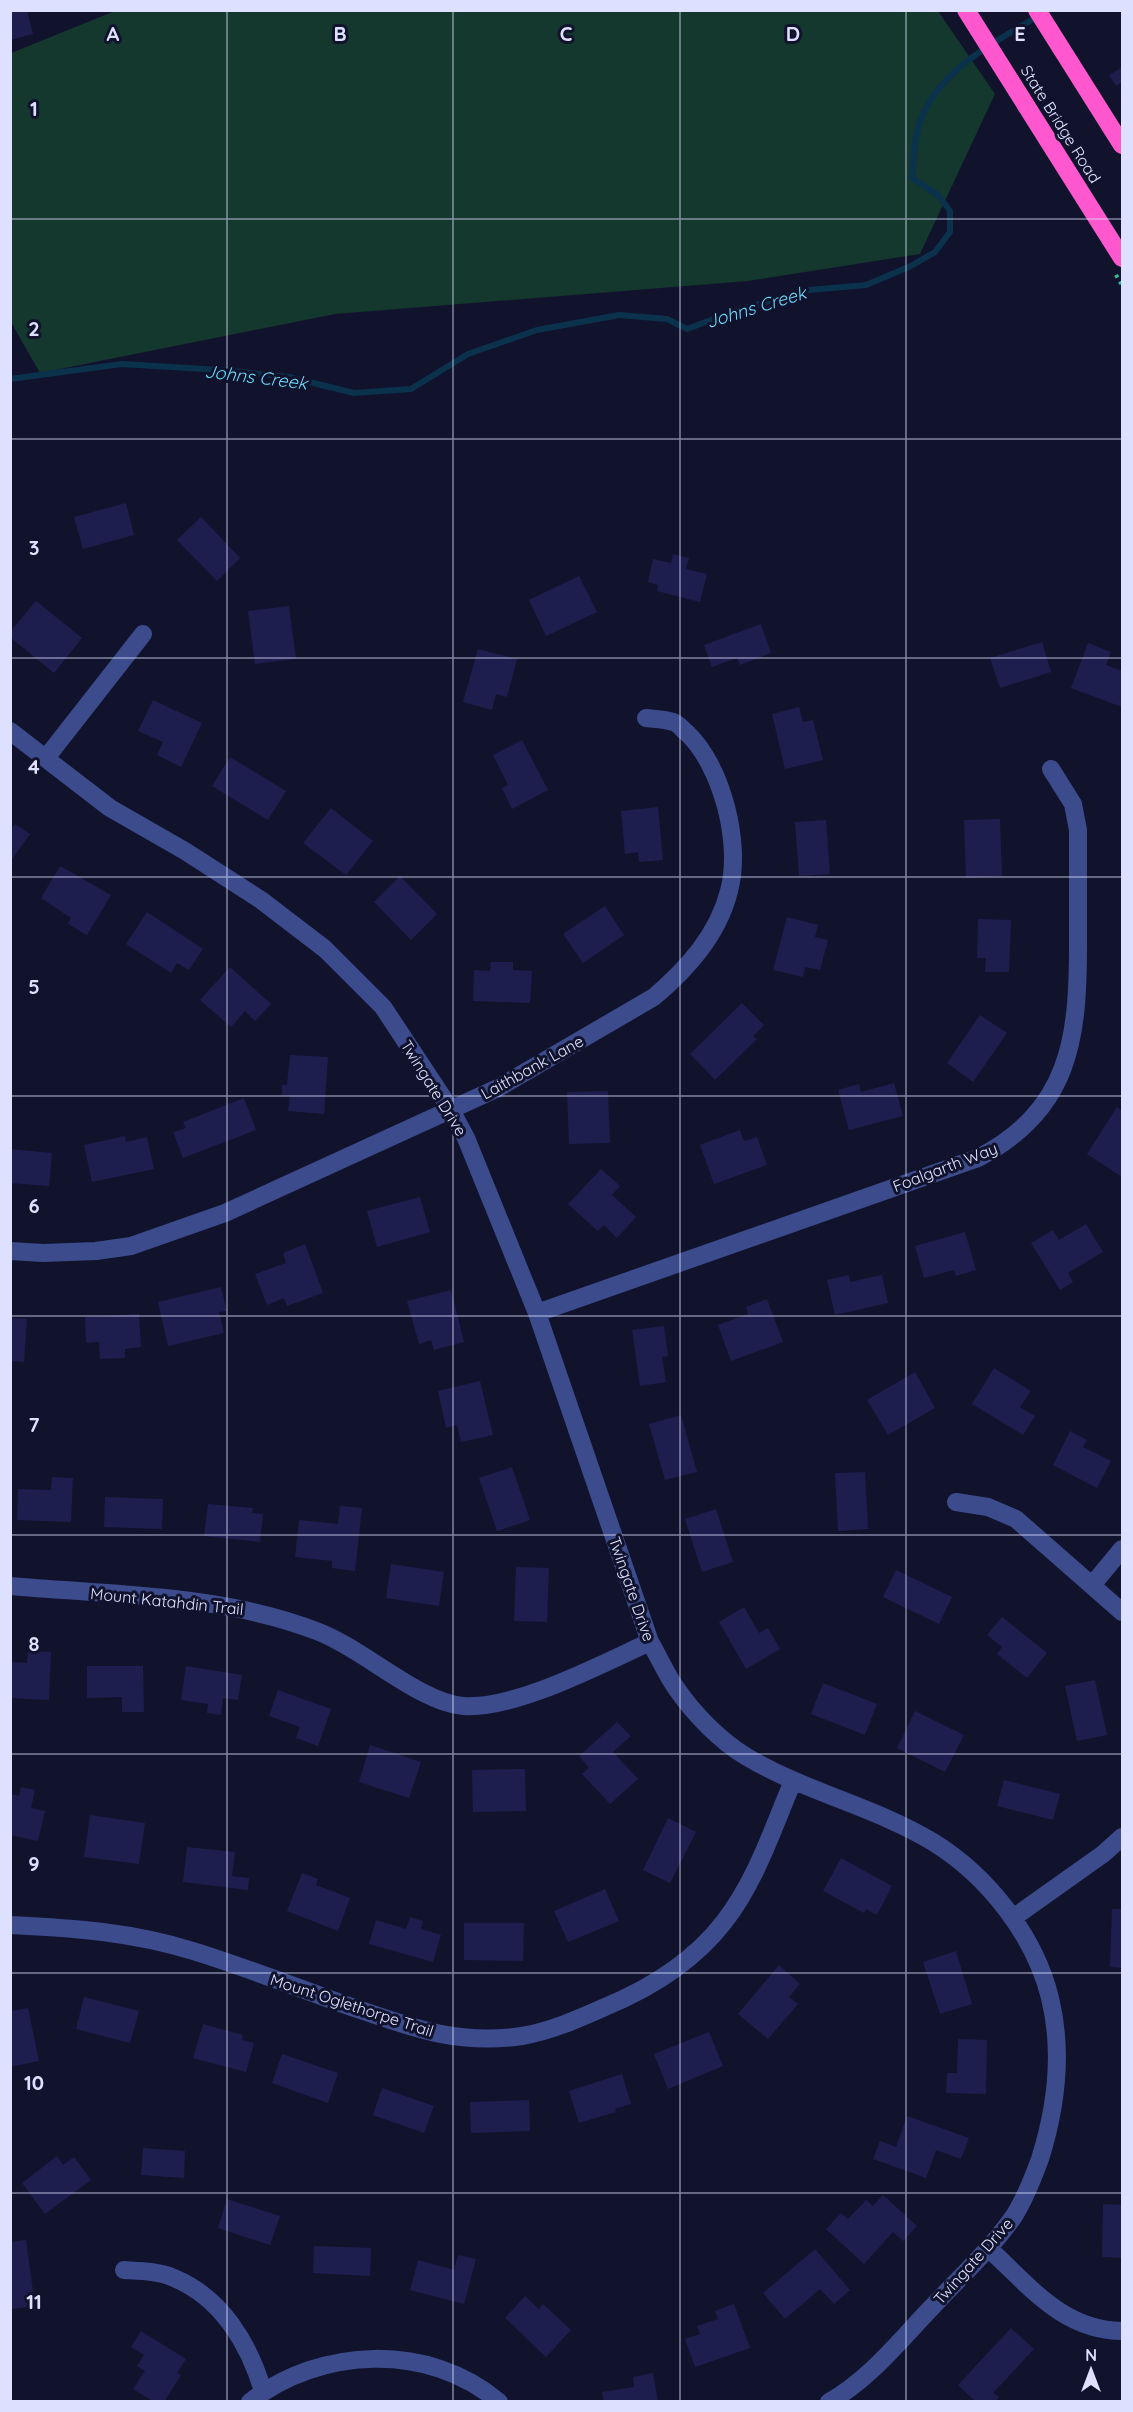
<svg xmlns="http://www.w3.org/2000/svg" width="1133" height="2412" viewBox="0 0 1133 2412" font-family="Quicksand,sans-serif">
  <style>
    .green { fill: #14372e }
    .lines { fill: none; stroke-linecap: round; stroke-linejoin: round }
    .stream { stroke: #0a324d; stroke-width: 6 }
    .building { fill: #1d1e4e }
    .path { stroke: #2fc197; stroke-width: 4; stroke-dasharray: 3 4.5; stroke-linecap: butt }
    .minor { stroke: #3c4b8c; stroke-width: 18 }
    .highway { stroke: #ff58cf; stroke-width: 18 }
    .grid { fill: none; stroke: #dde1ff; stroke-width: 1.5; stroke-opacity: 0.55 }
    .labels { text-anchor: middle; dominant-baseline: central; stroke-width: 6; stroke-linejoin: round; paint-order: stroke }
    .street-label { font-size: 16px; fill: #dde1ff; stroke: #11132d }
    .water-label { font-size: 18px; font-style: italic; fill: #6bddff; stroke: #11132d }
    .grid-label { font-size: 20px; text-anchor: middle; font-weight: bold; fill: #dde1ff; stroke: #11132d; stroke-width: 6; stroke-linejoin: round; paint-order: stroke }
  </style>
  <rect width="100%" height="100%" fill="#11132d"/>
  <path class="green" d="M115,11h823l57,83 -75,160 -172,27 -413,33 -295,59 -29,-51v-269z"/>
  <g class="lines">
    <path class="stream" d="M10,379l112,-15 99,6 68,7 65,16 57,-4 57,-35 69,-24 82,-15 48,4 20,10 51,-19 71,-20 57,-5 45,-19 24,-14 15,-20v-21l-12,-16 -26,-17c2,-19 2,-42 9,-59 21,-54 81,-80 127,-109"/>
  </g>
  <path class="building" d="M10,10h17l6,24 -22,6z
    M1121,68l1,14 -6,4 -7,-11z
    M126,503l8,32 -51,14 -9,-32z
    M201,517l39,41 -23,23 -40,-41z
    M673,554l16,4 -3,11 21,5 -7,28 -43,-11 1,-6 -10,-3 5,-23 18,4z
    M579,576l18,36 -51,24 -17,-36z
    M36,601l46,37 -28,35 -44,-36v-5z
    M289,606l7,53 -41,5 -7,-53z
    M761,624l10,29 -31,12 -3,-7 -25,9 -8,-22z
    M1042,642l9,30 -51,16 -10,-30z
    M1088,643l23,9 -5,13 16,6v36l-51,-19z
    M478,649l39,10 -10,38 -11,-3 -4,16 -29,-8z
    M153,700l49,23 -21,44 -24,-12 6,-13 -25,-11z
    M799,707l4,15 10,-2 10,40 -38,9 -13,-55z
    M522,740l26,50 -36,19 -10,-21 6,-3 -15,-30z
    M230,757l56,34 -18,29 -56,-34z
    M658,807l5,53 -24,2 -1,-10 -13,2 -4,-43z
    M331,808l42,33 -27,34 -43,-32z
    M1000,819l2,57 -36,2 -2,-58z
    M826,820l4,54 -31,2 -4,-54z
    M15,824l15,10 -20,28v-32z
    M60,866l51,29 -24,40 -19,-11 3,-6 -30,-20z
    M400,876l37,38 -26,26 -37,-38z
    M605,906l19,29 -41,28 -20,-29z
    M147,912l56,37 -14,21 -12,-7 -6,10 -45,-29z
    M787,917l31,8 -3,12 13,3 -8,30 -15,-3 -2,10 -30,-7z
    M978,919l33,1 -2,52h-24l1,-14h-9z
    M491,962h22v8l19,1 -2,32 -57,-2 1,-31 16,1z
    M230,967l41,37 -16,17 -10,-10 -14,16 -31,-27z
    M742,1003l22,22 -11,11 4,3 -42,41 -25,-26z
    M980,1015l27,18 -34,49 -26,-19z
    M290,1055l38,2 -4,57 -36,-3 2,-15 -8,-1v-10h5z
    M894,1083l9,33 -54,14 -11,-40 21,-6 2,8z
    M608,1091l2,52 -41,1 -2,-52z
    M244,1098l12,32 -73,28 -10,-26 13,-4 -3,-6z
    M1117,1107l5,4v66l-35,-23z
    M740,1130l4,11 13,-4 10,28 -53,19 -14,-39z
    M125,1136l1,6 21,-5 7,32 -62,13 -8,-37z
    M10,1149l42,4 -3,33 -39,-3z
    M601,1169l19,17 -8,9 24,22 -19,21 -13,-13 -6,6 -30,-27z
    M420,1197l10,35 -53,15 -10,-36z
    M1086,1224l17,28 -35,21 5,9 -13,8 -29,-47 22,-13 6,10z
    M965,1232l11,38 -20,6 -2,-6 -30,8 -9,-32z
    M305,1244l18,49 -36,13 -3,-8 -17,7 -12,-31 31,-11 -3,-10z
    M849,1275l1,7 32,-7 6,28 -53,12 -8,-35z
    M221,1287l6,24 -8,1 5,21 -56,13 -10,-44z
    M451,1290l13,52 -30,8 -3,-10 -12,4 -12,-43z
    M767,1299l16,43 -52,19 -13,-36 30,-11 -2,-7z
    M139,1314l2,33 -16,2v9l-25,1 -1,-17 -13,1 -1,-26z
    M10,1318l17,1 -3,43 -14,-1z
    M664,1326l4,30 -6,1 4,25 -26,4 -8,-56z
    M994,1368l37,23 -11,16 15,9 -12,19 -51,-31z
    M915,1372l20,36 -47,27 -21,-35z
    M480,1381l13,54 -32,7 -4,-17 -11,3 -8,-37z
    M681,1415l16,57 -32,8 -16,-56z
    M1070,1431l17,9 -4,7 28,14 -14,27 -44,-23z
    M512,1467l18,53 -33,11 -18,-53z
    M865,1472l3,57 -30,2 -3,-58z
    M52,1477l21,1 -2,44 -54,-2 1,-31 33,1z
    M105,1497l58,2 -1,30 -58,-2z
    M208,1504l45,4 -1,5 11,1 -3,28 -56,-6z
    M340,1506l22,2 -7,63 -23,-3v-7l-37,-4 4,-37 39,4z
    M716,1509l17,53 -31,10 -17,-53z
    M391,1564l53,8 -5,34 -53,-8z
    M516,1567l33,1 -2,54 -33,-1z
    M896,1570l56,27 -13,27 -56,-27z
    M744,1607l15,26 9,-5 12,21 -34,20 -27,-47z
    M1002,1617l45,36 -20,25 -30,-24 5,-7 -15,-12z
    M28,1651l23,1 -2,48 -39,-2v-36l17,1z
    M87,1666h56l1,46h-22v-15l-35,1z
    M186,1666l56,9 -4,25 -15,-2 -2,17 -14,-2 1,-9 -27,-4z
    M1095,1680l12,55 -30,6 -12,-55z
    M823,1683l54,21 -12,31 -54,-21z
    M278,1690l53,19 -13,37 -22,-8 4,-11 -31,-11z
    M915,1711l49,24 -19,37 -48,-24z
    M617,1722l14,14 -18,16 25,27 -28,25 -28,-30 7,-6 -10,-12z
    M370,1745l51,17 -12,36 -50,-16z
    M525,1769l1,42 -53,1 -1,-42z
    M1004,1780l56,14 -7,26 -56,-14z
    M21,1787l14,3 -4,18 14,3 -7,30 -28,-6v-41l9,2z
    M90,1815l55,8 -6,41 -55,-7z
    M668,1818l28,14 -26,51 -27,-13z
    M187,1847l48,5 -3,24 17,2 -1,12 -65,-8z
    M841,1858l51,28 -15,29 -11,-6 -2,4 -41,-22z
    M302,1873l16,6 -2,6 34,13 -12,33 -51,-20z
    M605,1889l14,32 -51,21 -14,-31z
    M1112,1909h10v59l-12,-1z
    M410,1917l13,4 -2,8 20,6 -8,27 -64,-18 7,-24 30,9z
    M464,1923h60l-1,38 -59,-1z
    M956,1951l16,53 -32,10 -17,-52z
    M779,1965l21,19 -11,13 9,7 -30,35 -30,-25z
    M84,1997l55,14 -9,32 -54,-14z
    M28,2008l11,53 -29,6 2,-56z
    M203,2024l40,11 -1,5 12,3 -8,29 -53,-14z
    M709,2032l14,34 -55,23 -14,-35z
    M958,2039l29,1 -1,54 -40,-1 1,-20h10z
    M282,2054l56,19 -10,30 -56,-20z
    M622,2074l9,30 -16,5 1,3 -37,11 -10,-32z
    M382,2088l52,18 -10,27 -51,-18z
    M529,2100l1,31 -59,2 -1,-31z
    M907,2116l62,22 -8,21 -25,-9 -10,28 -53,-19 7,-18 16,6z
    M143,2148l42,3 -1,27 -43,-3z
    M57,2156l6,9 11,-8 17,23 -46,34 -23,-31z
    M883,2195l34,31 -14,15 -10,-9 -29,32 -38,-35 15,-16 7,6 18,-19 7,6z
    M227,2199l53,17 -10,29 -52,-17z
    M1103,2204l19,1v53l-20,-1z
    M26,2240l9,66 -23,3 -2,-67z
    M314,2246l57,2 -1,28 -57,-3z
    M815,2249l35,41 -16,14 -14,-15 -35,30 -22,-26z
    M458,2255l18,4 -12,45 -54,-14 8,-30 36,10z
    M525,2296l14,13 4,-5 28,26 -25,27 -41,-39z
    M734,2304l16,44 -55,19 -10,-28 15,-5 -3,-8 21,-7 -3,-8z
    M1011,2328l23,21 -41,44 6,4 -4,5h-19l-18,-17z
    M141,2331l45,28 -9,14 4,2 -17,27h-10l-21,-13 12,-18 -8,-5 7,-11 -13,-8z
    M653,2373l5,29h-54l-2,-10 32,-5 -1,-10z"/>
  <g class="lines">
    <path class="path" d="M1116,275l6,10"/>
    <path class="minor" d="M10,731l100,77 75,43 76,49 64,49 58,58 68,103 15,28 71,175 113,329c9,15 16,32 26,46 18,26 44,53 71,69 59,35 128,50 186,85 55,34 102,94 117,156 13,53 6,110 -10,161 -7,19 -15,40 -26,57 -23,33 -54,61 -81,90 -32,33 -63,73 -104,96
      M46,758l97,-124
      M10,1251l33,2 53,-2 35,-5 94,-33 273,-125 156,-91c33,-28 64,-62 75,-106 13,-47 -7,-125 -42,-158 -4,-3 -9,-10 -14,-11 -8,-3 -19,-3 -27,-4
      M537,1313l441,-155c92,-48 100,-119 100,-213 0,-39 0,-77 0,-115l-5,-26 -22,-35
      M956,1502l32,5 28,12 106,93
      M1093,1584l29,-35
      M10,1586c102,9 213,8 309,46 44,17 100,70 144,74 52,4 138,-42 187,-64
      M1013,1918l90,-64 19,-17
      M10,1925c64,3 122,7 183,26 52,16 102,36 153,54 61,21 110,41 176,31 29,-5 56,-17 83,-29 46,-19 88,-45 119,-85 32,-41 49,-94 69,-141
      M988,2248c42,38 74,82 134,83
      M124,2270c16,1 34,1 50,8 48,20 75,66 89,113
      M250,2402c70,-55 179,-60 249,0"/>
    <path class="highway" d="M966,10l156,248
      M1037,10l85,135"/>
  </g>
  <path class="grid" d="M227,10v2392M453,10v2392M680,10v2392M906,10v2392M10,219h1112M10,439h1112M10,658h1112M10,877h1112M10,1096h1112M10,1316h1112M10,1535h1112M10,1754h1112M10,1973h1112M10,2193h1112"/>
  <g class="labels">
    <g class="street-label">
      <text transform="translate(1061 124) rotate(58)">State Bridge Road</text>
      <text transform="translate(532 1067) rotate(-29)">Laithbank Lane</text>
      <text transform="translate(434 1088) rotate(58)">Twingate Drive</text>
      <text transform="translate(945 1167) rotate(-21)">Foalgarth Way</text>
      <text transform="translate(632 1589) rotate(71)">Twingate Drive</text>
      <text transform="translate(167 1601) rotate(6)">Mount Katahdin Trail</text>
      <text transform="translate(352 2005) rotate(18)">Mount Oglethorpe Trail</text>
      <text transform="translate(973 2261) rotate(-48)">Twingate Drive</text>
    </g>
    <g class="water-label">
      <text transform="translate(756 307) rotate(-17)">Johns Creek</text>
      <text transform="translate(256 377) rotate(7)">Johns Creek</text>
    </g>
  </g>
  <g class="grid-label">
    <text x="113" y="41">A</text>
    <text x="340" y="41">B</text>
    <text x="566" y="41">C</text>
    <text x="793" y="41">D</text>
    <text x="1020" y="41">E</text>
    <text x="34" y="116">1</text>
    <text x="34" y="336">2</text>
    <text x="34" y="555">3</text>
    <text x="34" y="774">4</text>
    <text x="34" y="994">5</text>
    <text x="34" y="1213">6</text>
    <text x="34" y="1432">7</text>
    <text x="34" y="1651">8</text>
    <text x="34" y="1871">9</text>
    <text x="34" y="2090">10</text>
    <text x="34" y="2309">11</text>
  </g>
  <rect width="1133" height="2412" fill="none" stroke="#dde1ff" stroke-width="24"/>
  <g transform="translate(1091 2370)" stroke="#11132d" stroke-width="4.5" paint-order="stroke">
  <path d="M0-4.5L10 22L0 15L-10 22Z" fill="#dde1ff"/>
  <text y="-9" font-size="16" font-weight="bold" text-anchor="middle" fill="#dde1ff">N</text>
  </g>
</svg>
